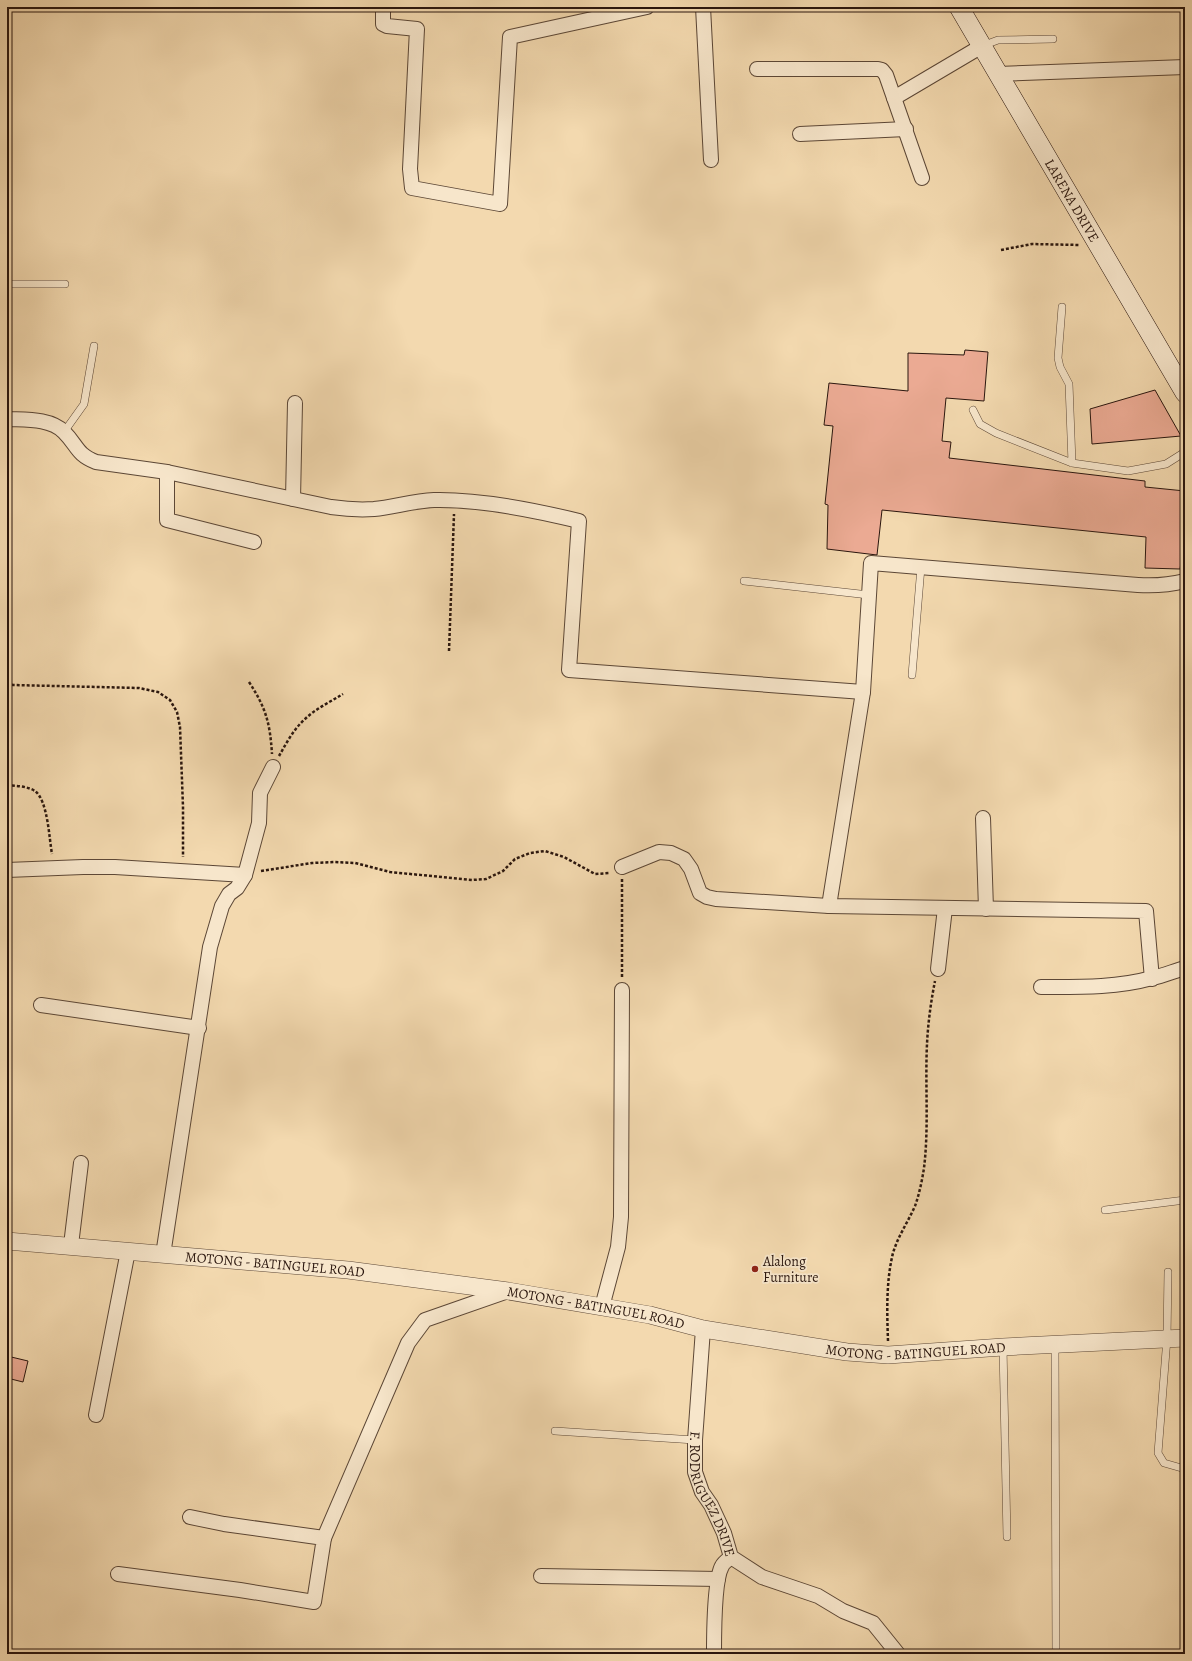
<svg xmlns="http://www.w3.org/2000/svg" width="1192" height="1661" viewBox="0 0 1192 1661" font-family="Alegreya,serif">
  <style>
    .building { fill: #ebaa93; stroke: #2a160e }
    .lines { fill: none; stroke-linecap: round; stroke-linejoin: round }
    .service-casing { stroke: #5c4736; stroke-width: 8 }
    .minor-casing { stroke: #5c4736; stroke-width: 16 }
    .tertiary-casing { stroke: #5c4736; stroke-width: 18 }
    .secondary-casing { stroke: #2a160e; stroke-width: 20 }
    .path { stroke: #2a160e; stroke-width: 2.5; stroke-dasharray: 3 2; stroke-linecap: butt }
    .service { stroke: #f7e6cb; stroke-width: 7 }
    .minor { stroke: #f7e6cb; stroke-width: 14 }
    .tertiary { stroke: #f7e6cb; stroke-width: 17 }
    .secondary { stroke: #f7e6cb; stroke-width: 19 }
    .poi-dot { fill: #8f2418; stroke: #f7e6cb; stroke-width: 1.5 }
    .labels { text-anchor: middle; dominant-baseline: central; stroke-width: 3.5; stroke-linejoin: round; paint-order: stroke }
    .street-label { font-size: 14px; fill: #2a160e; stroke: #f7e6cb }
    .poi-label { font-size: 14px; fill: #2a160e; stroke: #f7e6cb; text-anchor: start }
  </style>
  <rect width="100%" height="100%" fill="#f3d9af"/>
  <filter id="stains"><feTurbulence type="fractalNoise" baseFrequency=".005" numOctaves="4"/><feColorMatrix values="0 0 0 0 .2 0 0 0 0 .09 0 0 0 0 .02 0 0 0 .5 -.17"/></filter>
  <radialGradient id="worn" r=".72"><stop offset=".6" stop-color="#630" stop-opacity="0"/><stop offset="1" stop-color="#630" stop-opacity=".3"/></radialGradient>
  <path class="building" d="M965,350l23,2 -4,49 -38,-3 -4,43 9,1 -2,16 196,23v6l40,4v47l-5,31 -35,-1 1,-31 -264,-27 -5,45 -50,-6 1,-44 -3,-1 8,-78 -9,-1 5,-42 79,8v-38l56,2z
    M1155,390l26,46 -89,8 -2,-35z
    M7,1356l21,5 -5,21 -16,-4z"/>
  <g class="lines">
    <defs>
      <path id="service" d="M982,46l16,-6 55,-1
        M7,284h58
        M1062,307l-4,51 2,9 9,17 3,79
        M973,410l7,14 16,9 76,30 56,8 38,-7 19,-12
        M64,432l20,-28 10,-58
        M744,581l125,14
        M912,675l9,-108
        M1105,1210l80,-10
        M1168,1272l-1,66 -9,115 6,10 21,6
        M1055,1345l1,307
        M1003,1347l4,190
        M555,1431l140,9"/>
      <g id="minor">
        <path d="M383,7v17l4,2 30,3 -7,140 2,19 88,16 10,-167 137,-30"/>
        <path d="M703,7l8,153"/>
        <path d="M757,69h121l4,1 4,5 36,103"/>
        <path d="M998,74l187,-7"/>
        <path d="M894,98l88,-52"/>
        <path d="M800,134l106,-5"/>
        <path d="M7,419c18,1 43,-1 57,13 14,14 12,22 32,30l71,10 164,35c14,2 29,3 43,2 20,-2 39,-8 60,-9 46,-1 100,10 145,21l-10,149 294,22"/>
        <path d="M167,472v48l87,22"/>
        <path d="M293,499l2,-96"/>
        <path d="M983,818l3,91"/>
        <path d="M622,867l37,-15 12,1 13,6 7,10 9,24 7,4 9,2 113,7 317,5 6,68"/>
        <path d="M7,870l76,-3h32l130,8"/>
        <path d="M829,906l34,-214 8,-129 267,22c16,1 31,0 47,-4"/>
        <path d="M938,969l7,-61"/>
        <path d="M1041,987c37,0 75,1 111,-9 11,-2 22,-7 33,-10"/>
        <path d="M41,1005l158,23"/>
        <path d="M71,1245l10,-82"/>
        <path d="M163,1255l47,-308 12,-41 7,-12 8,-6 8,-13 14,-52 1,-30 13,-26"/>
        <path d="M602,1307l16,-60 3,-30 1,-227"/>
        <path id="s1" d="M703,1329l-8,111v32l7,20 9,13 13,28 7,24 31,20 56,19 25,15 30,12 25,31"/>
        <path d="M96,1415l32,-164"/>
        <path d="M324,1538l84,-195 17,-23 83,-29"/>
        <path d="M118,1574l122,16 74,12 10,-64 -100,-14 -34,-7"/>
        <path d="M541,1576l177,3"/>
        <path d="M714,1654c0,-18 0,-74 8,-88 2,-4 7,-7 9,-9"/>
      </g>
      <g id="tertiary">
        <path id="s2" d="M7,1241l341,29 160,21 142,24 53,14 144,23 41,3 115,-8 182,-9"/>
      </g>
      <g id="secondary">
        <path id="s3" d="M959,7l226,386"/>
      </g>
    </defs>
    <use href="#service" class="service-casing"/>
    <use href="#minor" class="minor-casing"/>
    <use href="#tertiary" class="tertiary-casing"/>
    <use href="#secondary" class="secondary-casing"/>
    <path class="path" d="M1001,250l31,-6 48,1
      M449,651l5,-137
      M249,682c17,26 21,41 23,72
      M7,683l6,2 126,3 19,4 12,8 7,12 3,15 3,80v50
      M279,756c7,-12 14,-26 25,-36 11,-11 26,-18 39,-26
      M7,785c9,1 20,1 28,6 13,10 14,47 17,63
      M261,871l51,-8 23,-1 20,1 35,9 82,8 14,-1 17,-8 12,-12 15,-6 15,-2 19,6 31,17 15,-1
      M622,879v99
      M888,1341c-1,-29 -2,-60 5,-88 5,-17 15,-31 22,-47 4,-11 7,-25 9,-38 5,-41 1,-83 3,-124 1,-21 4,-43 8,-63"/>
    <use href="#service" class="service"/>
    <use href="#minor" class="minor"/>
    <use href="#tertiary" class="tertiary"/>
    <use href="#secondary" class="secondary"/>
  </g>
  <circle class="poi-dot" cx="755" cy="1269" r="4"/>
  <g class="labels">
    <g class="street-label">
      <text stroke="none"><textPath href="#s3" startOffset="224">LARENA DRIVE</textPath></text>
      <text stroke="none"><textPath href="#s2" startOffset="269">MOTONG - BATINGUEL ROAD</textPath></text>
      <text stroke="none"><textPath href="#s2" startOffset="593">MOTONG - BATINGUEL ROAD</textPath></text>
      <text stroke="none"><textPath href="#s2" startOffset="917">MOTONG - BATINGUEL ROAD</textPath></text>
      <text stroke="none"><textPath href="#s1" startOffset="169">F. RODRIGUEZ DRIVE</textPath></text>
    </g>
    <g class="poi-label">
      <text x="763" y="1261">Alalong<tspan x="763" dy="16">Furniture</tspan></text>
    </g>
  </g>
  <rect width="1192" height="1661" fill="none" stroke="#f3d9af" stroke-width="24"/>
  <rect x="8" y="8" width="1176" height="1645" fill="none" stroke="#2a160e" stroke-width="2"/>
  <rect x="12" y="12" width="1168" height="1637" fill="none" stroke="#2a160e"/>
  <rect width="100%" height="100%" filter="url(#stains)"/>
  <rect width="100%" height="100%" fill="url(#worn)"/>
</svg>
